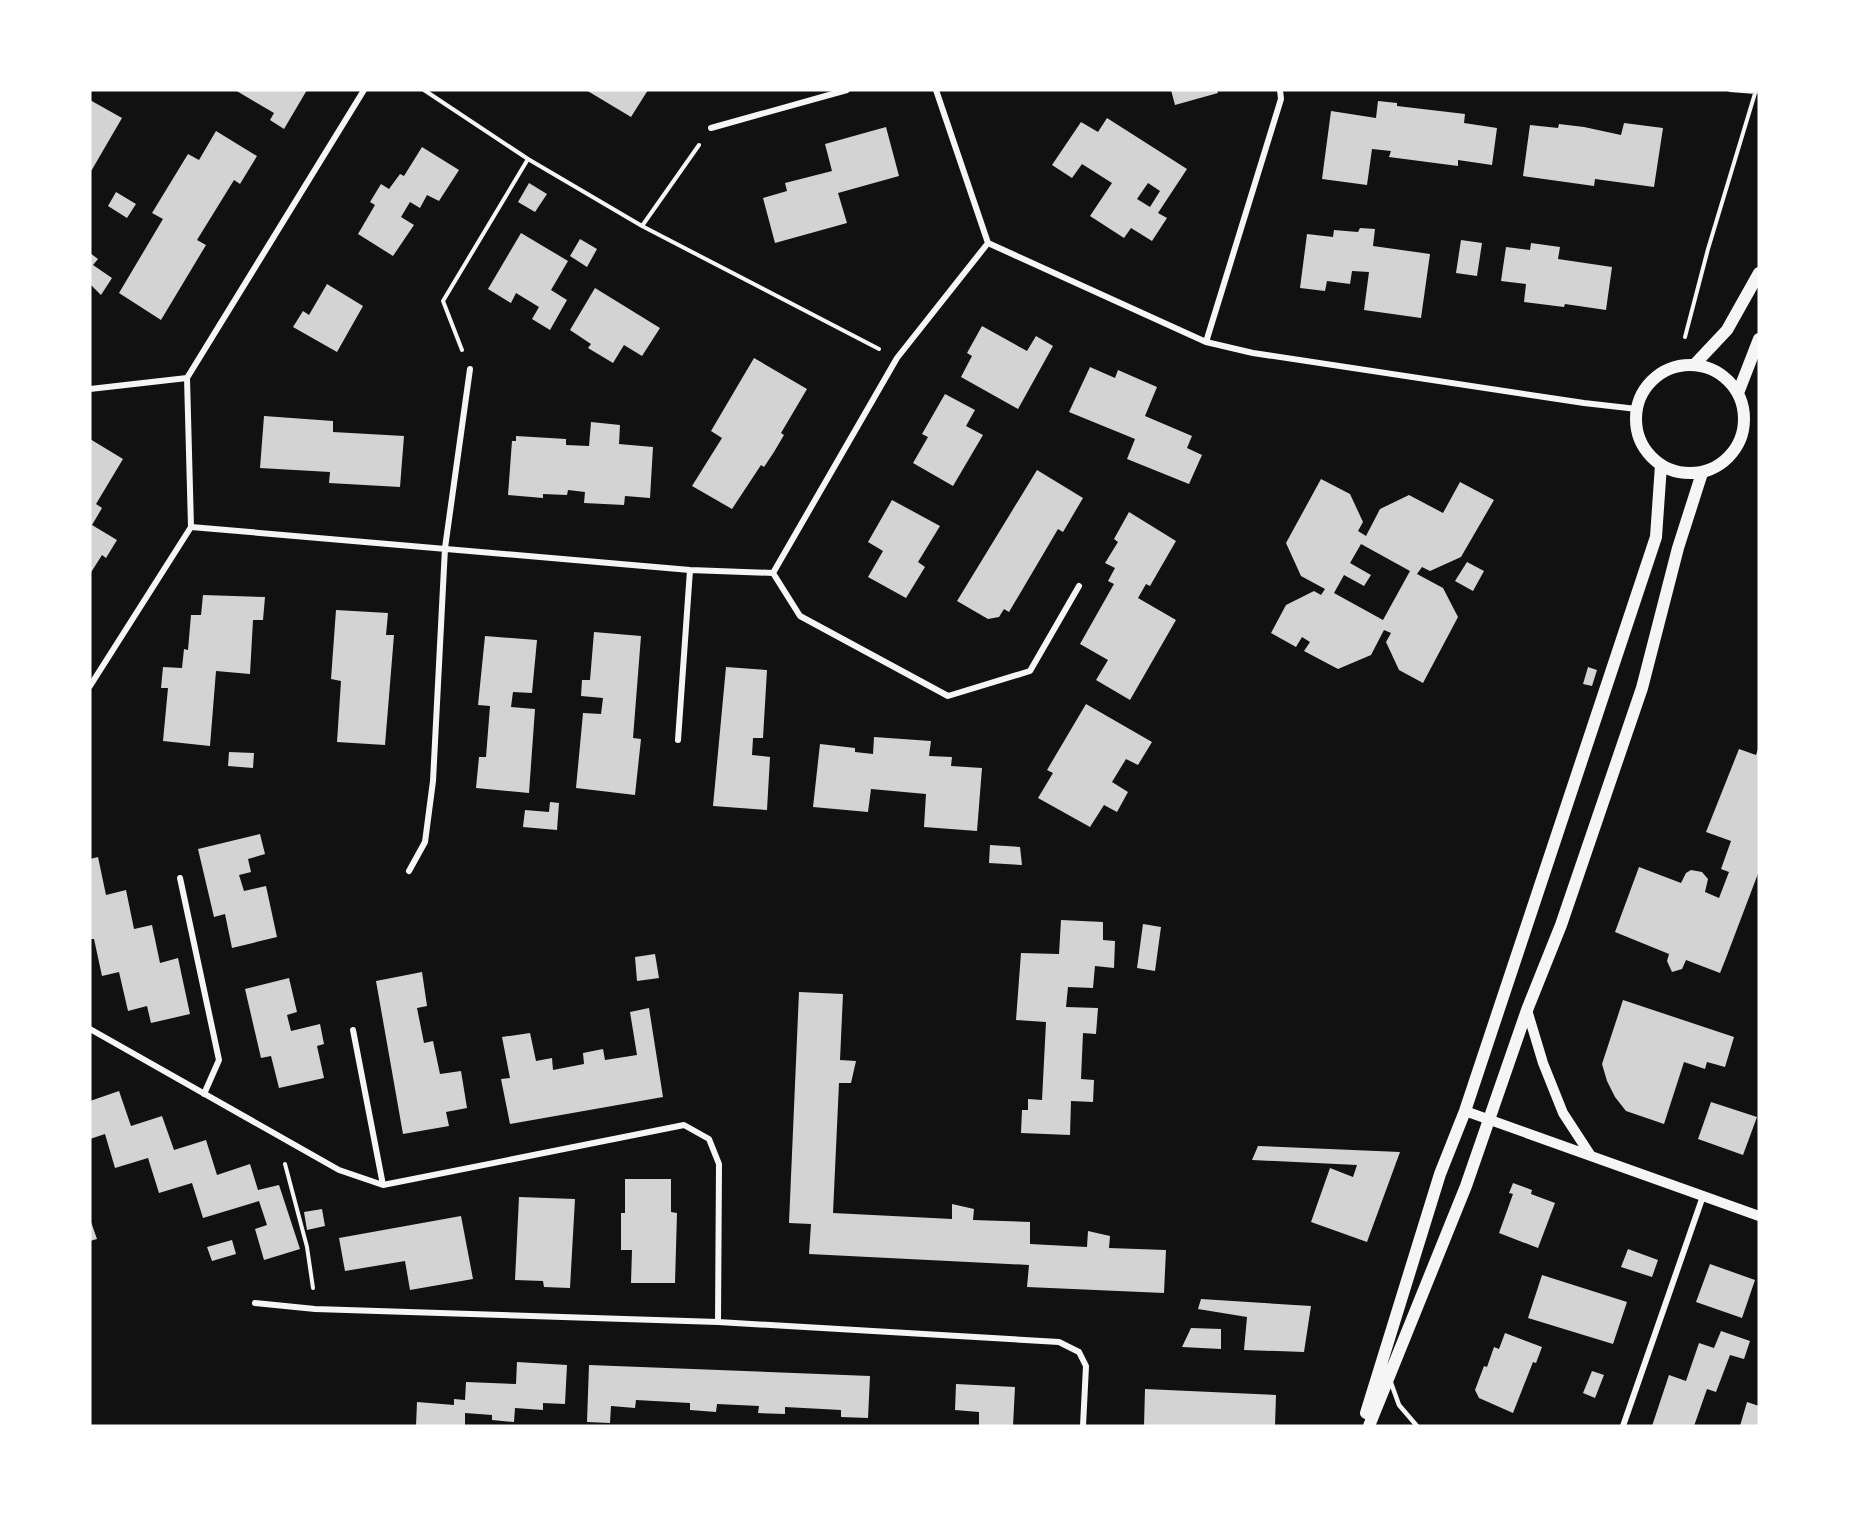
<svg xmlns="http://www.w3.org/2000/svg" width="1849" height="1516" viewBox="0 0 1849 1516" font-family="Cabin,sans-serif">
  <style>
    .building { fill: #d3d3d3; fill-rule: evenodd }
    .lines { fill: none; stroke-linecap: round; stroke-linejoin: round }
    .path { stroke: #f5f5f5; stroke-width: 4 }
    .service { stroke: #f5f5f5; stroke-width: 4.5 }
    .minor { stroke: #f5f5f5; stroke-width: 6 }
    .tertiary { stroke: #f5f5f5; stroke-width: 10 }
    .secondary { stroke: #f5f5f5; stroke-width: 12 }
  </style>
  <rect width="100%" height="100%" fill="#111"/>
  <path class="building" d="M235,90h72l-23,39 -14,-9 4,-7z
    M586,90h62l-17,27z
    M1171,90h46l1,3 -43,12z
    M90,100l32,18 -32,55z
    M1378,101l19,2v3l68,8 -1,9 33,5 -5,37 -34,-5v6l-69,-9 2,-6 -19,-2 -5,36 -45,-6 9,-68 45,7z
    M1107,118l80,51 -29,44 9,5 -15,23 -21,-13 -7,10 -34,-22 22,-33 -30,-19 -10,14 -20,-13 29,-43 17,10zM1148,183l12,8 -10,16 -13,-8z
    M1624,123l39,5 -9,59 -59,-8 -1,7 -71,-10 7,-51 28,3 1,-4 25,3 37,8z
    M886,127l13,49 -61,17 9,30 -72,20 -12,-45 24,-7 -2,-8 47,-12 -7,-27z
    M216,131l41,25 -17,28 -6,-4 -37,60 9,5 -45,75 -42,-27 44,-74 -11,-6 36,-59 11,6z
    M422,147l37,23 -20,31 -12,-6 -7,13 -10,-6 -9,15 13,8 -21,31 -35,-22 17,-29 -5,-3 11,-18 8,5 11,-15 4,2z
    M529,183l18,11 -12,18 -17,-10z
    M116,192l20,12 -9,14 -19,-12z
    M1360,228l15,1 -2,17 57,8 -9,64 -57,-8 5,-38 -17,-1 -2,13 -23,-3 -2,10 -25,-3 7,-54 26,3 1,-7 24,2z
    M521,233l47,28 -17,29 16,10 -17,30 -18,-11 7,-12 -23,-14 -5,10 -23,-14z
    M580,239l17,10 -10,18 -17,-11z
    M1461,240l21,3 -5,33 -21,-3z
    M1531,243l29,4 -2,12 54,8 -6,43 -41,-6 -1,3 -40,-5 2,-18 -25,-3 5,-34 24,3z
    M90,253l8,6 -5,6 19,13 -11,17 -11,-11z
    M327,284l36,22 -26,46 -44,-25 10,-16 6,4z
    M595,288l65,40 -18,28 -18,-11 -11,18 -25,-15 3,-4 -21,-14z
    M982,326l45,25 9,-15 17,10 -35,63 -57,-32 11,-21 -5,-3z
    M754,358l53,31 -26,44 3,2 -10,17 -10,15 -3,-2 -29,44 -40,-23 30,-48 -11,-7z
    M1090,367l25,11 3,-8 39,17 -12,29 47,20 -5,12 15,7 -13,29 -62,-25 8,-20 -66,-27z
    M945,394l30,16 -9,16 17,9 -30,51 -40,-23 15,-26 -6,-3z
    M264,416l69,5v11l71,4 -4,51 -71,-4 1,-11 -70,-4z
    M591,422l29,3 -1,19 34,3 -3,51 -25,-2 -1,9 -40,-2 1,-11 -17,-2 -1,5 -24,-1v4l-35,-3 4,-54h4v-5l50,3v6l23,1z
    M90,439l33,20 -27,45 6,4 -10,17 25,15 -11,18 -4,-3 -12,19z
    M1037,470l46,28 -20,34 -5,-3 -49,83 -5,-3 -5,8 -11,2 -31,-18z
    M1321,479l29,15 13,28 -5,9 8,5 14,-27 29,-14 34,18 17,-31 34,18 -33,57 -31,14 -8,-4 -5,7 26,14 15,29 -35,66 -24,-13 -13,-28 5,-9 -7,-3 -13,25 -33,14 -34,-18 6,-9 -8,-5 -6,10 -25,-14 15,-28 28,-14 7,4 4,-6 -24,-13 -15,-33zM1361,544l49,27 -27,49 -49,-27 10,-18 20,11 7,-11 -21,-12z
    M892,500l48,26 -22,36 7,5 -19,31 -38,-21 15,-26 -15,-9z
    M1129,512l47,29 -26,45 -4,-2 -8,14 38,22 -46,80 -34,-20 12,-20 -28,-16 34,-60 -6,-3 7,-13 -10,-5 13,-21 -4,-3z
    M1467,562l17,9 -11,20 -18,-10z
    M203,595l62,2 -2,23h-10l-3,54 -34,-3 -6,75 -47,-5 5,-53h-7l2,-21 19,1 2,-19 4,1 3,-35h10z
    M336,610l52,3 -2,22h8l-9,110 -48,-3 4,-61 -10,-2z
    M594,632l47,4 -8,102 8,1 -6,56 -59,-7 7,-75 18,1 2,-16 -22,-2 1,-16h8z
    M485,636l52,4 -5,53 -19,-1 -2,15 24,2 -6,84 -53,-5 3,-31h7l4,-51 -12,-1z
    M726,667l41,3 -4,68h-10l-1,17 18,2 -3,53 -54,-4z
    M1588,667l9,3 -5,16 -9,-2z
    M1086,704l66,38 -14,23 -12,-6 -14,23 16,10 -11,20 -13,-7 -14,22 -52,-29 15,-25 -6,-3z
    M874,737l57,4 -2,15 23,1 -1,9 31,2 -5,63 -53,-4 2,-33 -55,-5 -3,23 -55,-5 7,-63 35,4v4l18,2z
    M1759,746v125l-33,87 -6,15 -34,-13 -4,9 -10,3 -5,-11 2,-7 -54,-22 24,-65 42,16 5,-10 5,-3 11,2 6,7 -3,13 14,6 10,-26 -8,-3 10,-28 -25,-9 33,-83 17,6z
    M229,752l25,1 -1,15 -25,-2z
    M550,802l9,1 -2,27 -34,-3 2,-17 24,2z
    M260,834l5,20 -17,5 3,13 -12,3 5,16 22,-5 11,51 -45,11 -7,-34 -11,3 -16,-68z
    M990,845l30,2 2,18 -33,-2z
    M98,857l8,38 20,-5 8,39 18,-4 8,38 18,-5 12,56 -39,9 -4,-17 -19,5 -9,-39 -17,4 -8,-37h-4v-80z
    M1061,920l42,2v18l12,1 -1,27 -19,-2 -2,22 -25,-1 -2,20 32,1 -2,26 -13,-1 -2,46 13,1 -1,22 -22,-1 -1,34 -49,-2 1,-23h6v-11l14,1 4,-78 -30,-2 5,-67 38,1z
    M1143,924l18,3 -6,44 -18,-3z
    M655,954l4,24 -22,3 -2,-24z
    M422,972l5,34 -10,2 7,35 9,-2 7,33 21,-3 6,37 -21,4 3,14 -46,8 -27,-153z
    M289,978l8,34 -10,3 4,16 29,-7 4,20 -7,2 7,32 -45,10 -8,-32 -10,2 -16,-69z
    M799,992l44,2 -3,66 16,1 -5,22h-12l-6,130 119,6v-15l22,5 -1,11 57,2v22l57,3 1,-16 22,5 -1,12 57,2 -2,43 -137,-6 2,-22 -220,-11 2,-30 -22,-1z
    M1623,1000l111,37 -9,30 -18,-5 -2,7 -21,-7 -20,62 -38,-13 -11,-14 -8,-16 -5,-17z
    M649,1008l14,89 -153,27 -9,-45 9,-1 -8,-41 28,-4 6,28 16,-3 1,12 31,-6 -1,-11 20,-4 2,11 32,-5 -7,-43z
    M119,1091l12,35 31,-10 12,34 32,-10 11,35 33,-11 8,26 21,-5 21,64 -36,11 -9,-31 12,-4 -8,-24 -56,17 -11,-35 -33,10 -11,-35 -33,10 -10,-34 -15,5v-38z
    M1711,1102l46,15 -14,38 -45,-16z
    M1258,1146l142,6 -33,90 -56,-20 19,-54 23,9 4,-12 -105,-5z
    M625,1179h46v33l6,1 -2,70h-44l1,-33h-11v-37h4z
    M1513,1183l19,7 -1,4 24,9 -17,45 -39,-15 14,-39 -4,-1z
    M519,1197l56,2 -5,89 -26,-1 -1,-6 -28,-1z
    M322,1209l3,17 -18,4 -3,-18z
    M461,1216l12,63 -63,11 -5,-29 -60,10 -6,-33z
    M90,1219l7,20 -7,2z
    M232,1240l4,14 -24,7 -5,-14z
    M1628,1249l30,11 -6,17 -31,-10z
    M1710,1264l45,16 -13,38 -46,-16z
    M1542,1275l85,27 -14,42 -85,-26z
    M1201,1299l110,7 -7,46 -60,-2 3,-33 -49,-8z
    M1191,1328l30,1v20l-39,-2z
    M1721,1331l29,10 -6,18 -14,-4 -14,37 -9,-3 -13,37h-42l17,-51 17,6 13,-38 15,5z
    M1505,1333l37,14 -6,16 -3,-1 -20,51 -34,-15 -4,-8 9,-24 3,1 7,-20 5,2z
    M517,1362l50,3 -2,39 -22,-1v7l-28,-2 -1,14 -22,-2v-5l-27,-2v13h-49l1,-24 37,3v-6l11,1 1,-18 50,2z
    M589,1365l281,11 -2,42 -27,-1v-7l-56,-3v7l-27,-1 1,-7 -42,-2 -1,8 -26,-2v-7l-54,-3 -1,8 -24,-2 -1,17 -23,-1z
    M1592,1371l12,4 -9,23 -12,-5z
    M956,1384l59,3 -2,39h-34v-14l-24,-2z
    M1145,1389l131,6 -1,31h-131z
    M1747,1402l12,4v20h-19z"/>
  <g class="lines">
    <path class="path" d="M424,90l104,69 114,67 237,123
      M1730,90l26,2
      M642,226l57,-81
      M1685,337l23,-88 48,-159
      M462,350l-19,-49 85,-142
      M285,1164l22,83 6,41"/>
    <path class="service" d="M1390,1380l9,25 18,21"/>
    <path class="minor" d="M936,90l52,153 218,99 47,11 331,50 53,6
      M711,128l136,-38
      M1206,342l75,-243 -1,-9
      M90,389l97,-11
      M191,527l499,43 83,3 124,-215 91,-115
      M773,573l27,43 148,80 82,-25 49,-85
      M90,686l101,-159 -4,-149 177,-288
      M678,740l12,-170
      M409,871l16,-29 8,-61 12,-233 25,-179
      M180,878l39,182 -15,34
      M90,1029l249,141 44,15 301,-60 25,14 10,25 -1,158
      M353,1030l30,155
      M255,1303l60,6 403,13 341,20 20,10 7,14 -3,60
      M1623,1426l80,-230"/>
    <path class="tertiary" d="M1527,1010l16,53 20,50 28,43
      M1465,1111l294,105"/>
    <path class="secondary" d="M1694,365l33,-35 32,-57
      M1636 419a54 54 0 1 1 108 0a54 54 0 1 1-108 0Z
      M1738,393l21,-54
      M1366,1413l74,-239 25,-63 191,-574 5,-72
      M1369,1426l97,-240 61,-176 34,-85 81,-237 36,-140 24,-75"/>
  </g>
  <rect width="1849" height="1516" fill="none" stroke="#ffffff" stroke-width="183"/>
</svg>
